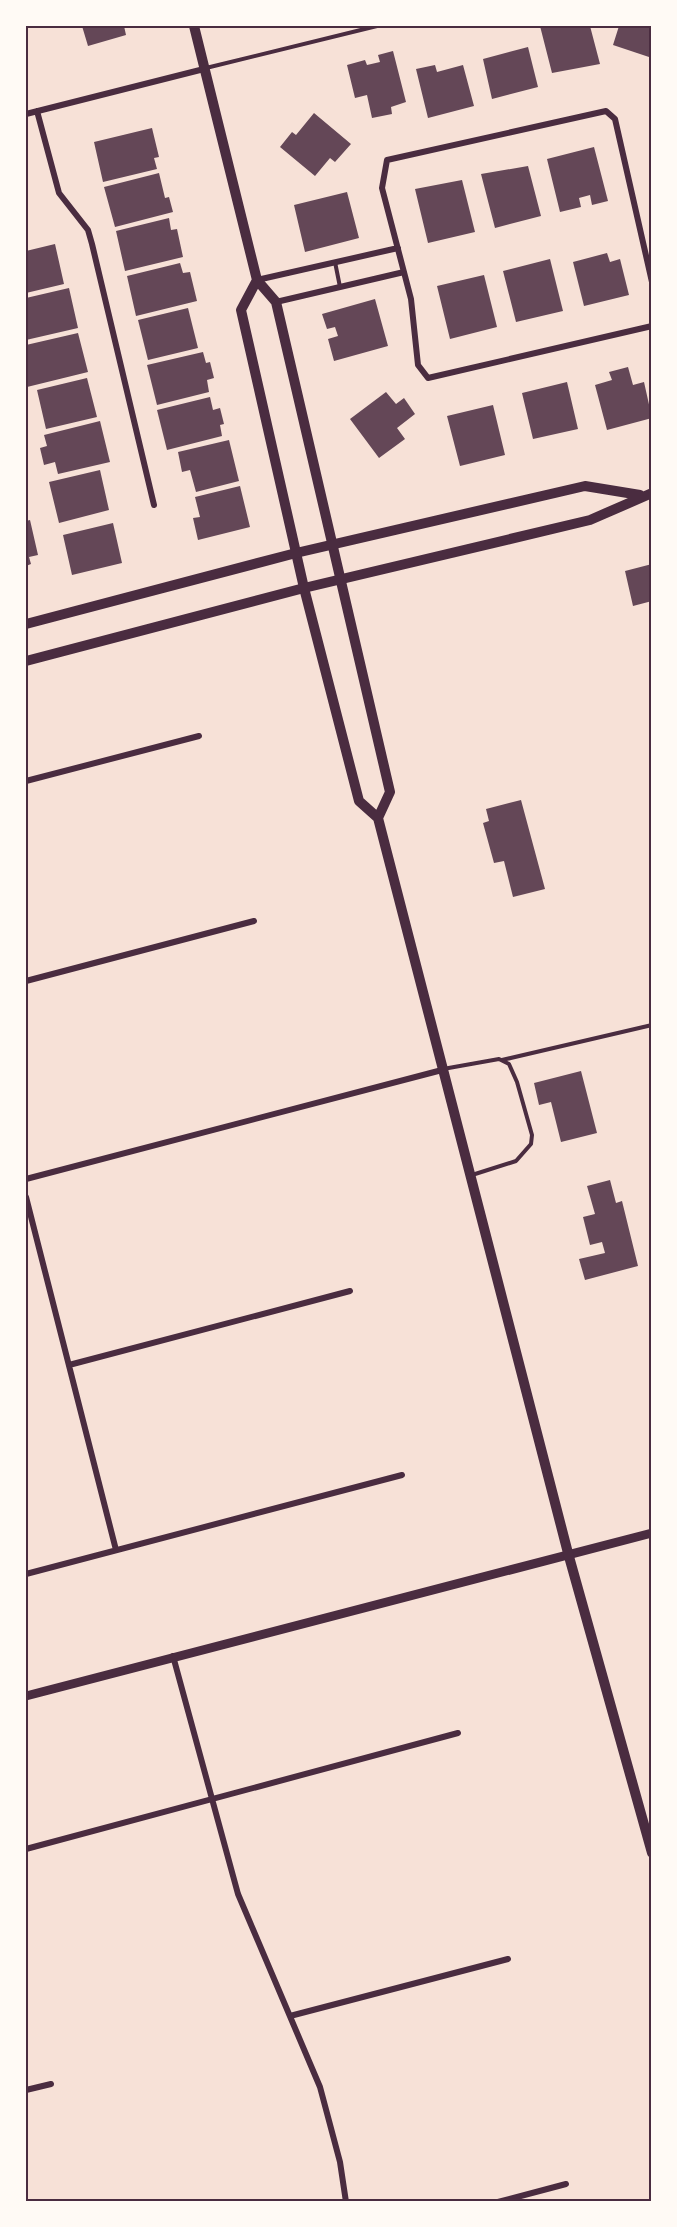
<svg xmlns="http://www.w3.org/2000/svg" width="677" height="2227" viewBox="0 0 677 2227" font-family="'Asap Condensed',sans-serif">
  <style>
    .building { fill: #644757 }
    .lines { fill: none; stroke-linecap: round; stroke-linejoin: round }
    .service { stroke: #4a2c40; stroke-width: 4 }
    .minor { stroke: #4a2c40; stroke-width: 6 }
    .tertiary { stroke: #4a2c40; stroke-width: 9 }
    .secondary { stroke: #4a2c40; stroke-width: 10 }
    .primary { stroke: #4a2c40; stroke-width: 10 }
    .neatline { fill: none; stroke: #4a2c40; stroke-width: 2 }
  </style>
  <rect width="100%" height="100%" fill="#f7e1d7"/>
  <path class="building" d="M82,26h42l2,9 -38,11z
    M540,26h50l10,38 -48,9z
    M619,26h33v32l-39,-13z
    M528,47l10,40 -46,12 -9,-40z
    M393,51l13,51 -15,5 1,7 -20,4 -5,-23 -12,3 -8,-33 18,-5 2,5 13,-3 -2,-7z
    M435,65l2,7 26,-7 11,41 -46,12 -12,-49z
    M314,113l37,31 -16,18 -5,-4 -15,18 -35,-29 12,-15 4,3z
    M152,128l7,29 -5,1 3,11 -54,13 -9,-40z
    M594,147l14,54 -16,4 -2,-10 -11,3 2,9 -21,5 -13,-53z
    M528,166l13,50 -46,12 -14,-54z
    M159,173l6,25 4,-1 4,15 -58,15 -11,-40z
    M462,180l13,52 -47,11 -13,-54z
    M347,192l12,46 -54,14 -11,-47z
    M169,218l2,12 6,-1 6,28 -58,14 -9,-40z
    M55,244l9,40 -38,9v-42z
    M607,253l3,9 10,-3 9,36 -45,11 -11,-44z
    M550,259l13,52 -47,11 -13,-51z
    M180,263l3,10 7,-1 7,29 -61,15 -9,-40z
    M484,275l13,52 -47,12 -13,-53z
    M69,288l9,40 -52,12v-42z
    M375,299l13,47 -54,15 -6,-22 10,-3 -3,-9 -8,2 -5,-15z
    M188,308l10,40 -50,12 -10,-40z
    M78,333l10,39 -61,15 -1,-42z
    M203,352l3,11 4,-1 4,16 -7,2 2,12 -52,13 -10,-40z
    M628,367l5,18 11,-3 8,36 -45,12 -12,-45 17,-5 -3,-8z
    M87,378l10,39 -51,12 -9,-39z
    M567,382l11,47 -45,10 -11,-46z
    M386,392l10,12 8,-6 11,16 -18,14 8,11 -26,19 -29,-39z
    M210,397l3,13 7,-2 4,16 -4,1 2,11 -55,14 -10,-40z
    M493,405l12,50 -45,11 -13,-50z
    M100,421l10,41 -52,12 -3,-12 -11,3 -4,-17 7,-2 -3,-11z
    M229,440l10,41 -43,11 -6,-22 -8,2 -4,-20z
    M100,470l9,40 -50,13 -10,-41z
    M240,486l10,41 -52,13 -5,-22 7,-1 -5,-20z
    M30,520l8,35 -9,2 2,7 -5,2v-45z
    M113,523l9,40 -50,12 -9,-40z
    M652,564v37l-19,5 -8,-35z
    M521,800l24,89 -32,8 -9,-36 -10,2 -11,-40 6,-2 -3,-12z
    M581,1071l16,62 -36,9 -10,-40 -12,3 -5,-22z
    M610,1180l6,23 6,-2 16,65 -53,14 -6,-21 26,-6 -3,-11 -12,3 -7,-28 12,-3 -8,-28z"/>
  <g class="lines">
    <path class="service" d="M206,68l171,-42
      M335,262l5,25
      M502,1060l150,-35
      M443,1069l56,-10 10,5 8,18 15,53 -1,9 -15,17 -44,14"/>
    <path class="minor" d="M37,111l22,82 29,37 4,14 62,261
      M26,114l178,-45
      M257,280l141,-32
      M652,282l-37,-163 -9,-8 -219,49 -5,28 29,111 7,66 10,13 224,-52
      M276,302l128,-30
      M26,781l173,-45
      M26,981l228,-60
      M26,1179l416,-109
      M26,1197l90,353
      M69,1365l281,-74
      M26,1574l376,-99
      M173,1656l65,238 82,193 20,75 6,40
      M26,1849l432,-116
      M290,2016l218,-57
      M26,2090l25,-6
      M498,2202l68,-18"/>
    <path class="tertiary" d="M26,1696l626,-163"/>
    <path class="secondary" d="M194,26l63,254 19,22 114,490 -12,26
      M257,280l-16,30 63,278 55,213 19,17 190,735 84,300"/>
    <path class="primary" d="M26,624l270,-71 289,-67 55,9
      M26,661l278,-73 286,-68 62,-27"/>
  </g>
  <rect width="677" height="2227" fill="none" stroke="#fffaf5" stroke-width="54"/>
  <rect x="27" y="27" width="623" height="2173" class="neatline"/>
</svg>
